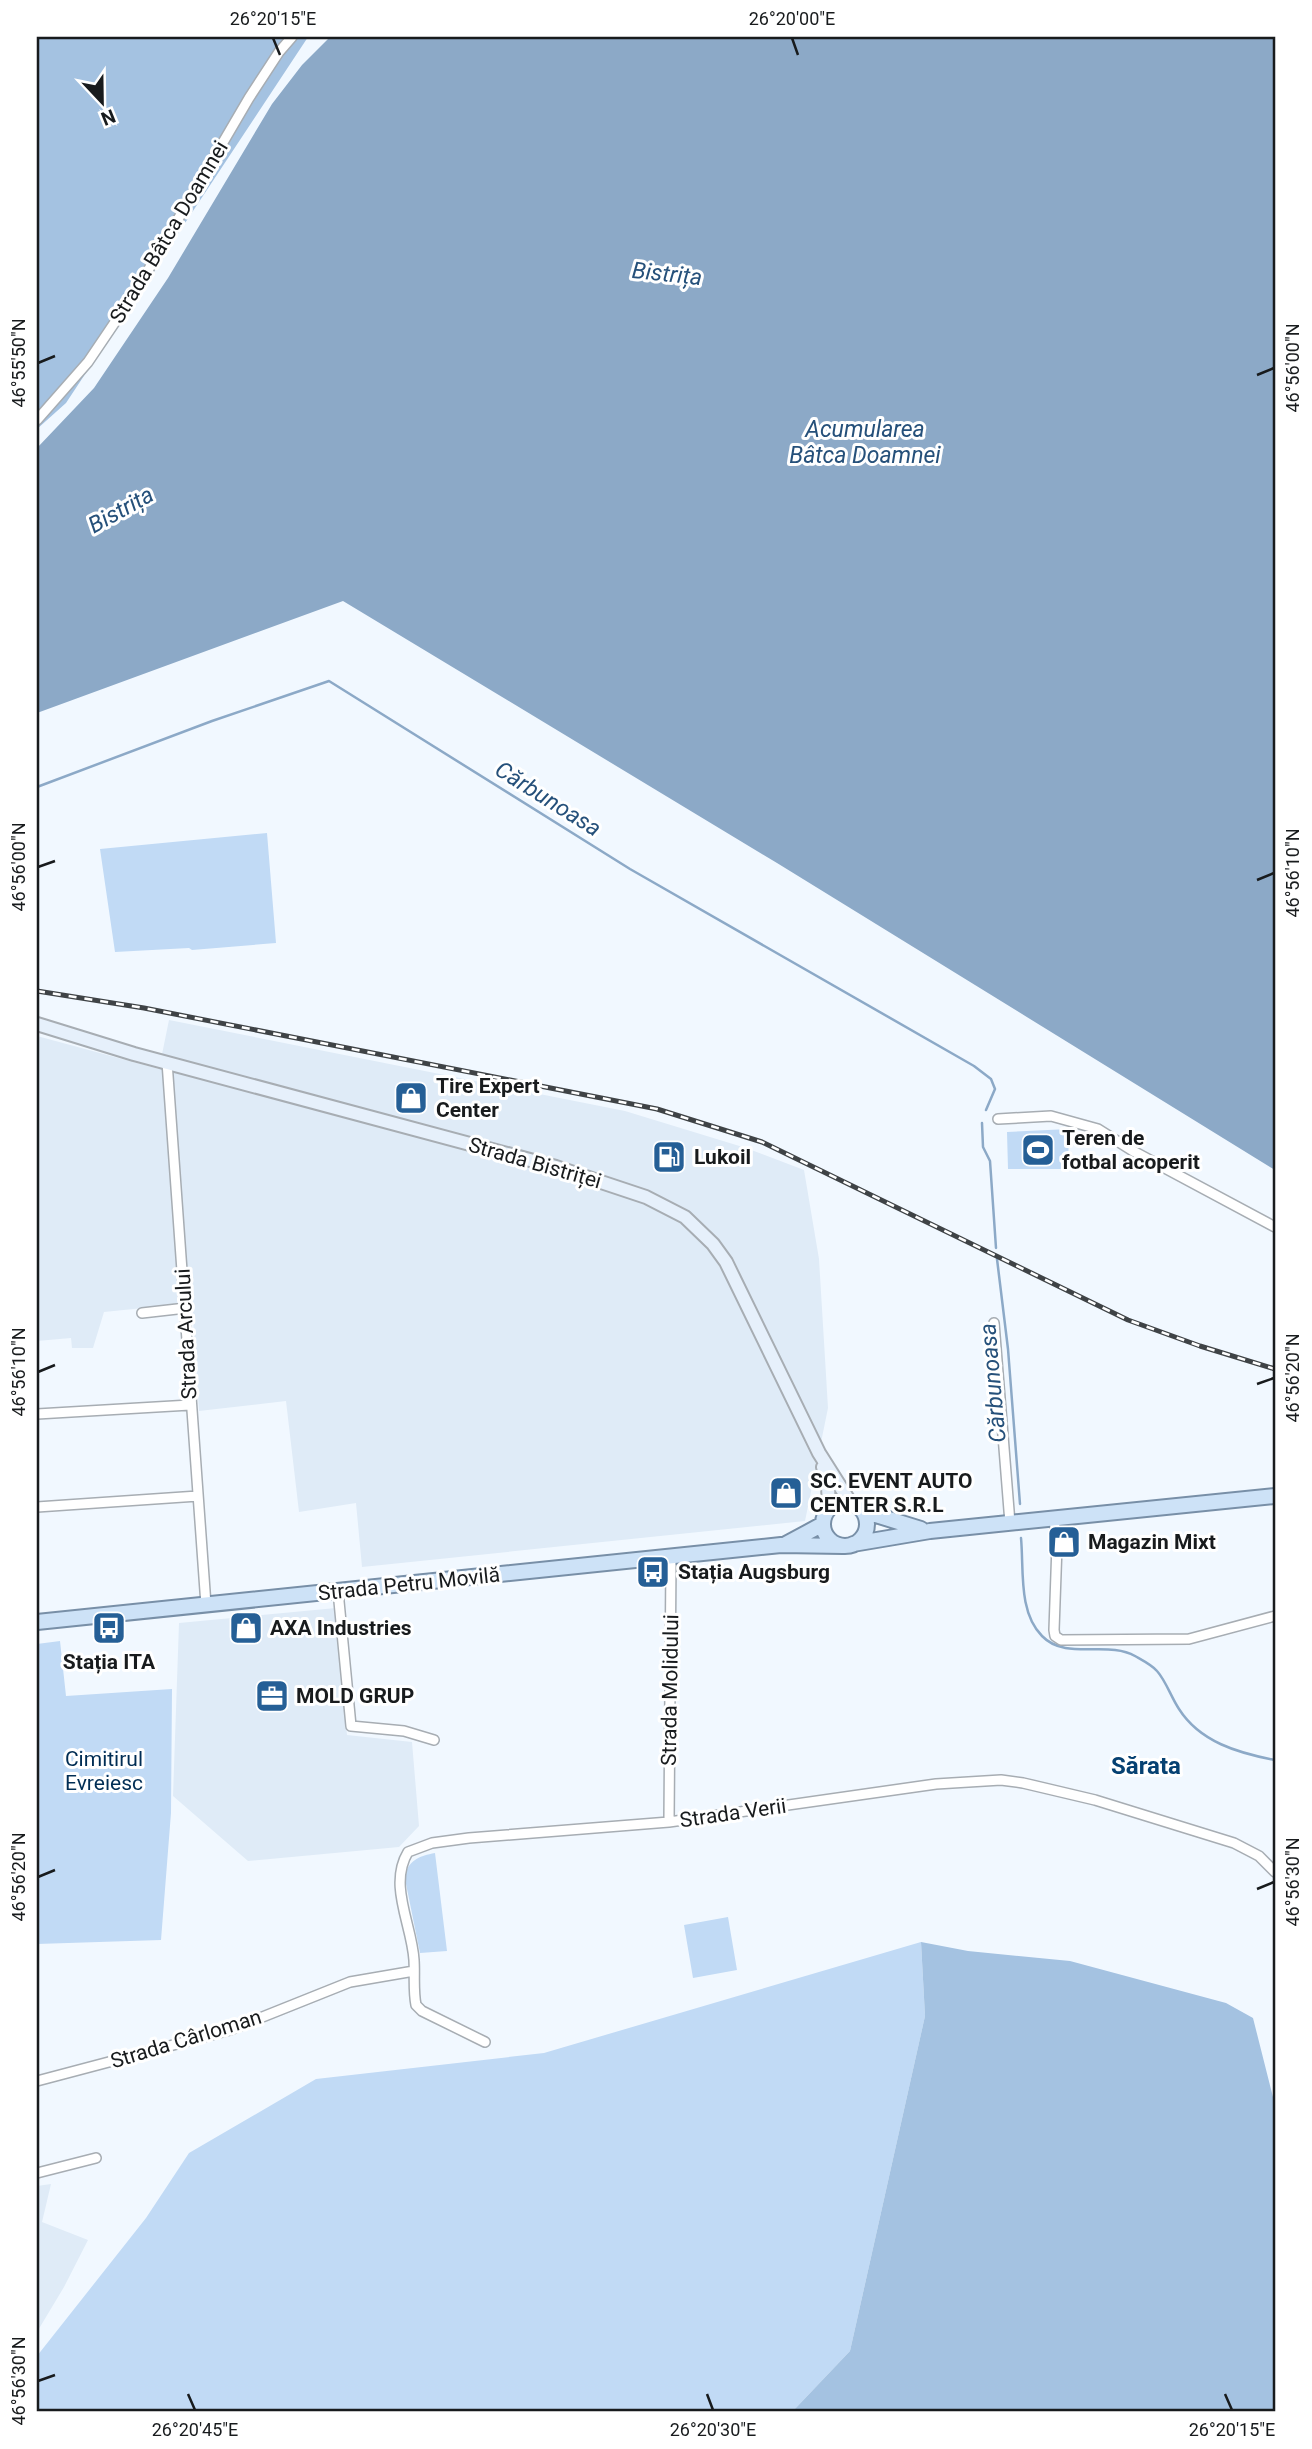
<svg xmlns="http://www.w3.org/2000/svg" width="1312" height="2449" viewBox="0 0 1312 2449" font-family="Roboto,sans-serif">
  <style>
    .built { fill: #dfebf7 }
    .green { fill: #c1daf5 }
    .forest { fill: #a4c2e1 }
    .water { fill: #8ca9c7 }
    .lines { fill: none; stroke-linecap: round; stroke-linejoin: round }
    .stream { stroke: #8ca9c7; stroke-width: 2.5 }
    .minor-casing { stroke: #a7adb3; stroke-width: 12 }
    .secondary-casing { stroke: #a7adb3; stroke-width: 16 }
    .primary-casing { stroke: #788fa7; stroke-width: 18 }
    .minor { stroke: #fff; stroke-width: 9 }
    .secondary { stroke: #e6f0fb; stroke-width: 12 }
    .primary { stroke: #cde2f7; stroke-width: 14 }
    .rail-casing { stroke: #3f4346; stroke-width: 5 }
    .rail { stroke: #fff; stroke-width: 2.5; stroke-dasharray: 8; stroke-linecap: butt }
    .ticks { fill: none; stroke: #181b1d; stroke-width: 2.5 }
    .labels { text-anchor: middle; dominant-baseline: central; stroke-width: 6; stroke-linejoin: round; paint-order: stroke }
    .street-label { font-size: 21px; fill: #181b1d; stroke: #fff }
    .poi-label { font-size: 21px; font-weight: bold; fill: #181b1d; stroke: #fff; text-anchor: start }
    .park-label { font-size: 21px; fill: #002d54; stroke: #fff }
    .water-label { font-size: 23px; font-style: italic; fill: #25507a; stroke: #fff }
    .quarter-label { font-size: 24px; font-weight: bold; fill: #064172; stroke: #fff }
    .neatline { fill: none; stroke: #181b1d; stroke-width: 2.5 }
    .ticks-label { font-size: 18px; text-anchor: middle; fill: #181b1d }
  </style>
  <rect width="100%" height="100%" fill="#f1f8ff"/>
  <path class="built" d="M169,1020l456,91 121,37 58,22 15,89 9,149 -23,113 -443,46 -6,-64 -57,9 -13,-111 -87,10 -7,-108 -88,9 -11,36h-21l-1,-10 -34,3v-305l122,33z
    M336,1608l11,127 65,7 7,84 -20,21 -151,14 -75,-65 6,-173z
    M51,2184l-9,38 46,18 -24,47 -27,45v-146z"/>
  <path class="green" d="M267,833l9,110 -84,7 -3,-2 -74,4 -15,-103z
    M1069,1129l-1,40h-60l-1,-37z
    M60,1641l6,55 106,-7 -1,124 -10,127 -124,4v-300z
    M435,1853l12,98 -27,2 -16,-79c8,-15 15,-18 31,-21z
    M728,1917l9,53 -44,8 -9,-53z
    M921,1942l4,74 -75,335 -58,61h-755v-56l109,-138 43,-65 127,-74 228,-26z"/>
  <path class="forest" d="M37,37h271l-242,366 -29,26z
    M921,1942l47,9 102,10 156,42 27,15 22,87v307h-483l58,-61 75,-335z"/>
  <path class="water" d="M330,37h945v1133l-498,-307 -434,-262 -306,112v-265l57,-60 74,-110 104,-174 30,-39z"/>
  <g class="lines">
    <path class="stream" d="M37,787l175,-66 117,-40 301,188 344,197 17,13 4,10 -9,21
      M982,1123l1,24 7,14 6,87
      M997,1259l11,90 12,155
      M1021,1538c3,31 -3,74 21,98 24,25 66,4 93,20 7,4 17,9 22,15 9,10 14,26 22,38 21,33 59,44 96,51"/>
    <defs>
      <path id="minor" d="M37,420l51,-58 48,-71 113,-193 30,-46 13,-15
        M167,1062c14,181 25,362 39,543
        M998,1119l53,-3 47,13 35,22 142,76
        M142,1313l44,-5
        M994,1323l16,200
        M37,1414l153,-9
        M37,1507l161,-11
        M1054,1519l3,26 -3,85 1,6 6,4 128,-1 86,-23
        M338,1591l13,135 53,5 30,9
        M669,1822l2,-264
        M485,2042l-63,-31 -6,-6c-3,-15 -1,-30 -2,-45 -2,-35 -26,-75 -6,-108l24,-9 37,-5 200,-16 267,-38 65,-4 22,3 72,17 139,43 25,13 16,16
        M37,2081l193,-51 120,-48 64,-11
        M37,2173l59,-15"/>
      <path id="secondary" d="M37,1024l97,30 422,113 90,30 39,20 28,27 13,18 93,191 31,49
        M823,1467l5,19 1,22"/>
      <path id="primary" d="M823 1524a22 22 0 1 1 44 0a22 22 0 1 1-44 0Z
        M863,1511l58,18
        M786,1544l37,-20
        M853,1544l77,-13 345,-35
        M37,1622l744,-77 62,1"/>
    </defs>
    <use href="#minor" class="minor-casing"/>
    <use href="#secondary" class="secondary-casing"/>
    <use href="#primary" class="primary-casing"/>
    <use href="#minor" class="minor"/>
    <use href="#secondary" class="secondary"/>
    <use href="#primary" class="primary"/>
    <defs>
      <path id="rail" d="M37,991l107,17 513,101 105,33 366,178 72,26 75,23"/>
    </defs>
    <use href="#rail" class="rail-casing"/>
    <use href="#rail" class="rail"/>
  </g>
  <path class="ticks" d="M273,38l7,17M792,38l6,17M38,363l17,-7M1257,375l17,-7M38,867l17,-6M1257,880l17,-7M38,1372l17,-7M1257,1384l17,-6M38,1877l17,-7M1257,1889l17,-7M38,2381l17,-6M188,2394l7,16M707,2394l6,16M1225,2394l7,16"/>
  <defs>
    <symbol id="shop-square" viewBox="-11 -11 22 22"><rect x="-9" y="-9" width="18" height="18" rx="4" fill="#255f96" stroke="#fff"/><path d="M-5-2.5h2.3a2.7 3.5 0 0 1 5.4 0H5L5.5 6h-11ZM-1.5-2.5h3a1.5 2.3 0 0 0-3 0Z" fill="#fff"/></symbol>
    <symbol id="stadium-square" viewBox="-11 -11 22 22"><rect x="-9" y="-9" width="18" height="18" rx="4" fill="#255f96" stroke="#fff"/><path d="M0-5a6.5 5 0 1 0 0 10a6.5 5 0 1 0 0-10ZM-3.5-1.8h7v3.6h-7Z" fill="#fff"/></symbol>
    <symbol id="fuel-square" viewBox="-11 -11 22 22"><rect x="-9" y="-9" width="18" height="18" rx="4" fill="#255f96" stroke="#fff"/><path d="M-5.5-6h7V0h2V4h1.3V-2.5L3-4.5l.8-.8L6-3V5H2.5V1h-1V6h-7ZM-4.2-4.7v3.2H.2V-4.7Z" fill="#fff"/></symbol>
    <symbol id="bus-square" viewBox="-11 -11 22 22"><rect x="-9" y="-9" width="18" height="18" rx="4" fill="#255f96" stroke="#fff"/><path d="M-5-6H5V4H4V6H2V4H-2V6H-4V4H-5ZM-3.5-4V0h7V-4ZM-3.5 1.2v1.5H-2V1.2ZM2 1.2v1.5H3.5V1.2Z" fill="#fff"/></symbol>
    <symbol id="office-square" viewBox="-11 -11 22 22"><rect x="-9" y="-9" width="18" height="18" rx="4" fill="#255f96" stroke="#fff"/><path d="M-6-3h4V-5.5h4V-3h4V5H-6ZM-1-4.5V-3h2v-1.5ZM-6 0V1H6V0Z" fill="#fff"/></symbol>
  </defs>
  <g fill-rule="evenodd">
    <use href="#shop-square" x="392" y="1079" width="38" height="38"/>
    <use href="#stadium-square" x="1019" y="1131" width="38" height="38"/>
    <use href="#fuel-square" x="650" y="1138" width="38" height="38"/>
    <use href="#shop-square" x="767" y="1474" width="38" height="38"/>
    <use href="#shop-square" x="1045" y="1523" width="38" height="38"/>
    <use href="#bus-square" x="634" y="1553" width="38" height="38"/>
    <use href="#bus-square" x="90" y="1609" width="38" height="38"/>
    <use href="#shop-square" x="227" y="1609" width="38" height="38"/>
    <use href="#office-square" x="253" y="1677" width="38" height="38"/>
  </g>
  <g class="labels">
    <g class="street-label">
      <text transform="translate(169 232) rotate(-59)">Strada Bâtca Doamnei</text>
      <text transform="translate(535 1163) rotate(16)">Strada Bistriței</text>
      <text transform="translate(186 1334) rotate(-93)">Strada Arcului</text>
      <text transform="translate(409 1584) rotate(-6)">Strada Petru Movilă</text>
      <text transform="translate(670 1690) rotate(-89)">Strada Molidului</text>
      <text transform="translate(733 1813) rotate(-8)">Strada Verii</text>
      <text transform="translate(186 2039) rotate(-17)">Strada Cârloman</text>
    </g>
    <g class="poi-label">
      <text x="436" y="1086">Tire Expert<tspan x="436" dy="24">Center</tspan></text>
      <text x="1062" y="1138">Teren de<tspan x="1062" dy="24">fotbal acoperit</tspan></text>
      <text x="694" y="1157">Lukoil</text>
      <text x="810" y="1481">SC. EVENT AUTO<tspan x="810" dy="24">CENTER S.R.L</tspan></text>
      <text x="1088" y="1542">Magazin Mixt</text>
      <text x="678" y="1572">Stația Augsburg</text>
      <text x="270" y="1628">AXA Industries</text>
      <text x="109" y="1662" text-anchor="middle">Stația ITA</text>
      <text x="296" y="1696">MOLD GRUP</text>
    </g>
    <g class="park-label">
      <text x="104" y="1759">Cimitirul<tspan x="104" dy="24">Evreiesc</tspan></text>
    </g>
    <g class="water-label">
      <text transform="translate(667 274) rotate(6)">Bistrița</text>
      <text x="865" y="429">Acumularea<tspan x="865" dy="26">Bâtca Doamnei</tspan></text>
      <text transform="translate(121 510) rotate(-29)">Bistrița</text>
      <text transform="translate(548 799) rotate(32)">Cărbunoasa</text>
      <text transform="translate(993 1383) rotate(-95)">Cărbunoasa</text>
    </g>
    <g class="quarter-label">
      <text x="1146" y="1766">Sărata</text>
    </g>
  </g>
  <rect width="1312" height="2449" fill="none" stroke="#ffffff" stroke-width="77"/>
  <g transform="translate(102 102) rotate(158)" stroke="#ffffff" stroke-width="5" paint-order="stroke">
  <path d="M0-5L12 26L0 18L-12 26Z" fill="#181b1d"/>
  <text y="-10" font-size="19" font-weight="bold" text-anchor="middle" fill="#181b1d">N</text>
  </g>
  <rect x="38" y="38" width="1236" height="2372" class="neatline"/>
  <g class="ticks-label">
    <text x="273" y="25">26°20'15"E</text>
    <text x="792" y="25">26°20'00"E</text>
    <text transform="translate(19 363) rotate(-90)" y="6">46°55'50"N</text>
    <text transform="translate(1293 368) rotate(-90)" y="6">46°56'00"N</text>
    <text transform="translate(19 867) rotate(-90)" y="6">46°56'00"N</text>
    <text transform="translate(1293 873) rotate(-90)" y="6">46°56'10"N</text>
    <text transform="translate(19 1372) rotate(-90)" y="6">46°56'10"N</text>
    <text transform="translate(1293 1378) rotate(-90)" y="6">46°56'20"N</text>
    <text transform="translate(19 1877) rotate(-90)" y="6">46°56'20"N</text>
    <text transform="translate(1293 1882) rotate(-90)" y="6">46°56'30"N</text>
    <text transform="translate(19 2381) rotate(-90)" y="6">46°56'30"N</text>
    <text x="195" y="2436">26°20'45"E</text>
    <text x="713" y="2436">26°20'30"E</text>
    <text x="1232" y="2436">26°20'15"E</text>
  </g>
</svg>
